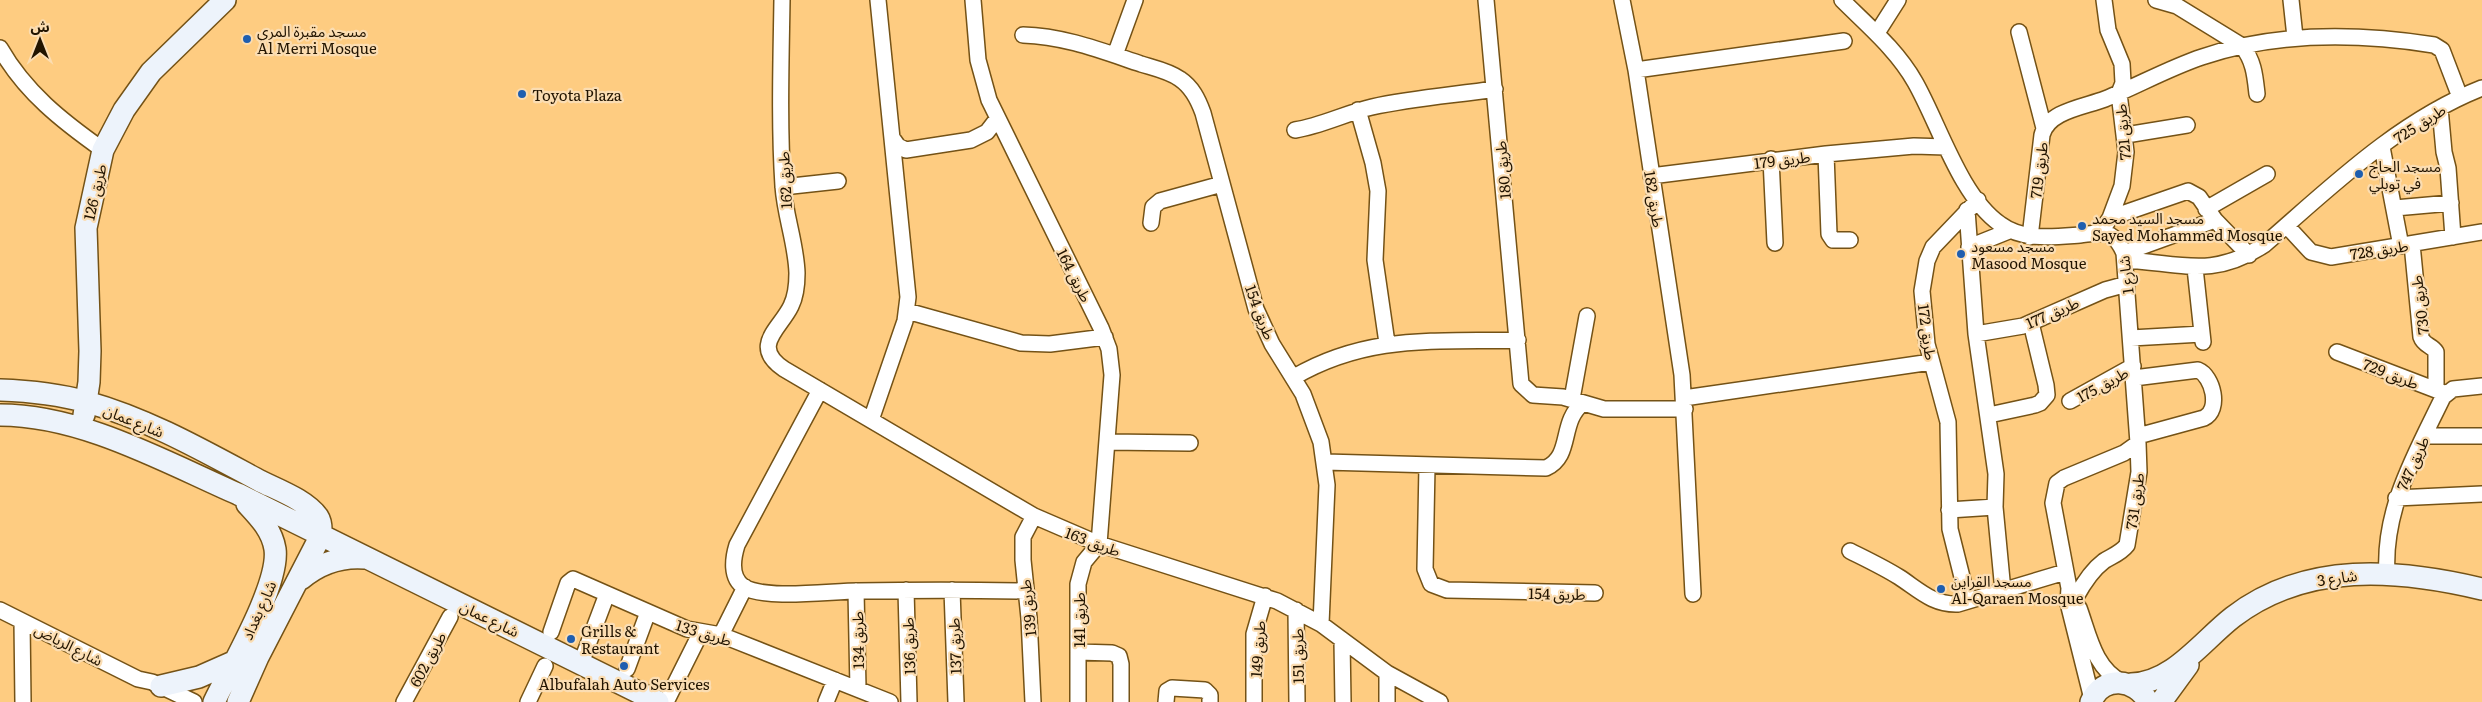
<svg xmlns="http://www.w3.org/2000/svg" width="2482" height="702" viewBox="0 0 2482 702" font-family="Literata,'Noto Sans Arabic',serif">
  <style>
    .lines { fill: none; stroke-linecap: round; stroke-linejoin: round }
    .street-casing { stroke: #745216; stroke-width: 18 }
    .secondary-casing { stroke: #745216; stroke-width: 24 }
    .street { stroke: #fff; stroke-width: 15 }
    .secondary { stroke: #edf3fb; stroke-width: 21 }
    .poi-dot { fill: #1f5eaf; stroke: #fbddb2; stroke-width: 2 }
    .labels { text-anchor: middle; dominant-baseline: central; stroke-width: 4.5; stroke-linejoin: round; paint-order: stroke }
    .poi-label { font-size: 15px; fill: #221400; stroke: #fbddb2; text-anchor: start }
    .street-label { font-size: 15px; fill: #221400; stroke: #fbddb2 }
  </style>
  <rect width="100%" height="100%" fill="#fecc81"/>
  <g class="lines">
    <defs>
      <path id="street" d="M782,0c-1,62 -3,125 1,186 2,30 13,57 14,87 0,11 -1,23 -6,33 -11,23 -41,40 -7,63l250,147 65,28 178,57 44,23 66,49 53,29
        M973,0l5,60 11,40 112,228 8,21 3,26 -13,169 -15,18 -6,22v118
        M1486,0l35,384 12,11 30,2 41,12h81
        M1622,0l14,70 46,305 11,219
        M1842,0c26,26 55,50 73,82 24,42 45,114 85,142 23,17 53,13 80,11 10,-1 21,-4 30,0 7,4 11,11 14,18l14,190 -14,10 -60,25 -7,5 -4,20 16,85 -1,15 24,96
        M2156,0l21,6 65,40c12,15 13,30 15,48
        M2291,0l4,37
        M2019,32l25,96
        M1877,33l21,-33
        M1023,35c41,1 79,16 118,29 13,4 28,7 39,15 12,8 18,20 23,34l53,196 16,35 31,50 18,48 6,43 -6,139
        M0,48c25,44 62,73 103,102
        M1115,55l20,-55
        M1636,70l208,-29
        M2440,108l4,44 4,16 5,69
        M1358,110l15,53 5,28 -3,69 12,83
        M1295,130c26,-4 51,-17 77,-23 41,-9 83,-12 123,-18
        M2126,135l61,-10
        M893,139l5,7 8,4 65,-10 16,-8 10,-13
        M2382,147l19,99
        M1826,154l3,80 4,6h17
        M1771,159l4,84
        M1651,176l175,-22 88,-8 32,1
        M783,187l55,-6
        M2395,208l56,-5
        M2206,209l61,-35
        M1967,210l9,124 20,140 -1,33 8,84
        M2110,218l78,-27 11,6 16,23 34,35
        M1151,223l2,-16 7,-6 62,-17
        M2287,226l24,26 20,5 151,-25
        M2100,233l10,-15 12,-32 4,-34 -7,-59 4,-10 -1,-19 -14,-34 -4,-30
        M2030,237l12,-102c6,-24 42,-28 63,-36 32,-13 64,-31 97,-42 74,-25 155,-24 232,-12l8,5 18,47
        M2412,244l9,93c3,9 11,8 15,15v38
        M1969,247l40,-16
        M2124,253l91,-33
        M2125,260c56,3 87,19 139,-15 67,-58 134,-124 218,-157
        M2195,268l8,74
        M907,311l114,32 29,1 55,-7
        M1976,334l47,-8 82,-36 22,-6
        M2131,338l71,-4
        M2337,352l107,41
        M1294,377c74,-43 141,-35 224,-37
        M2134,378l64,-8c15,6 23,40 6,48l-66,18
        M820,390l-83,155c-4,13 -7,33 7,42 22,13 87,4 114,4 55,-1 111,-1 167,0
        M1684,398l247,-36
        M1572,399l15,-83
        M2070,401l63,-35
        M1989,415l46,-10 5,-2 7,-8 -1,-10 -15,-62
        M871,420l34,-99 3,-24 -30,-297
        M2424,436h58
        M1107,442l83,1
        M1325,462l221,6c27,-12 13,-46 37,-65
        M1427,466l-2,103 6,15 16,6 148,3
        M2396,498l86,-4
        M1949,510l46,-3
        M1850,551c16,8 33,16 49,26 20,13 34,28 59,27l107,-32
        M2387,573c-4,-64 29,-120 56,-176l10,-8 29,-3
        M906,590l3,112
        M952,590l4,112
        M856,591l2,98
        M2076,597c7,-13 16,-27 28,-36 8,-5 17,-8 23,-16l12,-73 -1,-29
        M1968,601l-18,-72 -2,-107 -21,-78 -5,-53 5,-30 6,-14 45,-47
        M2079,608c10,27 15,60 43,74
        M0,610l138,69 14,3 42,20
        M1296,610l1,92
        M22,621l1,81
        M551,632l17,-49 5,-4 114,50 34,6 169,67
        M721,635l24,-48
        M1342,641l1,61
        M1078,652l34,1 7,3 2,8v38
        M581,663l26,-69
        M627,669l21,-57
        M1387,673v29
        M404,702l46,-85
        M528,702l17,-36
        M666,702l35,-70
        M826,702l9,-22
        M1033,702l-4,-84 -6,-58v-23l11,-21
        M1166,702l1,-11 5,-3 33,2 5,5v7
        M1254,702v-68l11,-38"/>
      <path id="secondary" d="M0,390c29,1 58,4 87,12 61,17 117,49 173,79 18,9 46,19 58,36 4,6 3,12 3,18l-63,122 -20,45
        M0,415c82,0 165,47 238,79l420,208
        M84,415l5,-33 1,-31 -4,-123 17,-78 21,-40 27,-38 74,-72
        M301,579c19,-16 39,-23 64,-21
        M2131,684c42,-1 71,-43 102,-67 73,-56 165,-48 249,-28
        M161,686l38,-9 34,-15
        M214,702c17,-35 66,-118 61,-153 -3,-19 -16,-32 -28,-45
        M2091,702c11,-27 45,-24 57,0
        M2161,702l27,-37"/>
    </defs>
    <use href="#street" class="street-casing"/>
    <use href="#secondary" class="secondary-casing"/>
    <use href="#street" class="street"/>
    <use href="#secondary" class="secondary"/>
  </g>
  <g class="poi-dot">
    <circle cx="247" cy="39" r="5"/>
    <circle cx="522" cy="94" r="5"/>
    <circle cx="2359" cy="174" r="5"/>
    <circle cx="2082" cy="226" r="5"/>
    <circle cx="1961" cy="254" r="5"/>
    <circle cx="1941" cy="589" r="5"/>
    <circle cx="571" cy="639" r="5"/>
    <circle cx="624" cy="666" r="5"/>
  </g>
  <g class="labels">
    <g class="poi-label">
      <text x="257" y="30">مسجد مقبرة المري<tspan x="257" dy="17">Al Merri Mosque</tspan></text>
      <text x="532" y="94">Toyota Plaza</text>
      <text x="2369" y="165">مسجد الحاج<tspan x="2369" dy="17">في توبلي</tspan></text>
      <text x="2092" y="217">مسجد السيد محمد<tspan x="2092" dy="17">Sayed Mohammed Mosque</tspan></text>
      <text x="1971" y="245">مسجد مسعود<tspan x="1971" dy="17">Masood Mosque</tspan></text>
      <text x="1951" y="580">مسجد القراين<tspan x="1951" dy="17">Al-Qaraen Mosque</tspan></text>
      <text x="581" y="630">Grills &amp;<tspan x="581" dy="17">Restaurant</tspan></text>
      <text x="624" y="683" text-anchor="middle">Albufalah Auto Services</text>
    </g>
    <g class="street-label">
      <text transform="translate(2419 123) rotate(-33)">طريق 725</text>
      <text transform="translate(2122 132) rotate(-95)">طريق 721</text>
      <text transform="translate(1782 159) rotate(-7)">طريق 179</text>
      <text transform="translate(1502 170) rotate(-95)">طريق 180</text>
      <text transform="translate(2038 170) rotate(-83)">طريق 719</text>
      <text transform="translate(784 180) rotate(-93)">طريق 162</text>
      <text transform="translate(94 192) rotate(-77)">طريق 126</text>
      <text transform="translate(1655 199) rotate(81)">طريق 182</text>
      <text transform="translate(2379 249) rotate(-9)">طريق 728</text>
      <text transform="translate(1075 275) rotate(63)">طريق 164</text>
      <text transform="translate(2125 275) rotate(-97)">شارع 1</text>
      <text transform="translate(2419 305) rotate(-97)">طريق 730</text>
      <text transform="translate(1261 312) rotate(69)">طريق 154</text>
      <text transform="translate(2052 312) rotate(-24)">طريق 177</text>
      <text transform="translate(1928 332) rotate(82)">طريق 172</text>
      <text transform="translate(2391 373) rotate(21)">طريق 729</text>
      <text transform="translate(2102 384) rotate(-29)">طريق 175</text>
      <text transform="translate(134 420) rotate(22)">شارع عمان</text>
      <text transform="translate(2412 463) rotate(-66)">طريق 747</text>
      <text transform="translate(2134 501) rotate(-82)">طريق 731</text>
      <text transform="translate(1093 541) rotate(20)">طريق 163</text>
      <text transform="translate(2337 577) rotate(-8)">شارع 3</text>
      <text transform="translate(1557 593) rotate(1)">طريق 154</text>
      <text transform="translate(1027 608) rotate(-96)">طريق 139</text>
      <text transform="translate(258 610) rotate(-66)">شارع بغداد</text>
      <text transform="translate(490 618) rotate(26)">شارع عمان</text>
      <text transform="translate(1078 620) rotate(-90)">طريق 141</text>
      <text transform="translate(704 632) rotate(17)">طريق 133</text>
      <text transform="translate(857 640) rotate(-91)">طريق 134</text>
      <text transform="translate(69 644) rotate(27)">شارع الرياض</text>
      <text transform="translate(908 646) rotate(-92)">طريق 136</text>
      <text transform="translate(954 646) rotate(-92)">طريق 137</text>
      <text transform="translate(1257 649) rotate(-86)">طريق 149</text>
      <text transform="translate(1297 656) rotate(-91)">طريق 151</text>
      <text transform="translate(427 659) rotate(-62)">طريق 602</text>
    </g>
  </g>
  <g transform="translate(40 40)" stroke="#fbddb2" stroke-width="4" paint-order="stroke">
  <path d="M0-4L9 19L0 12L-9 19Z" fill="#221400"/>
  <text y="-8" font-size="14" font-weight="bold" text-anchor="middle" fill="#221400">ش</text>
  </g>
</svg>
